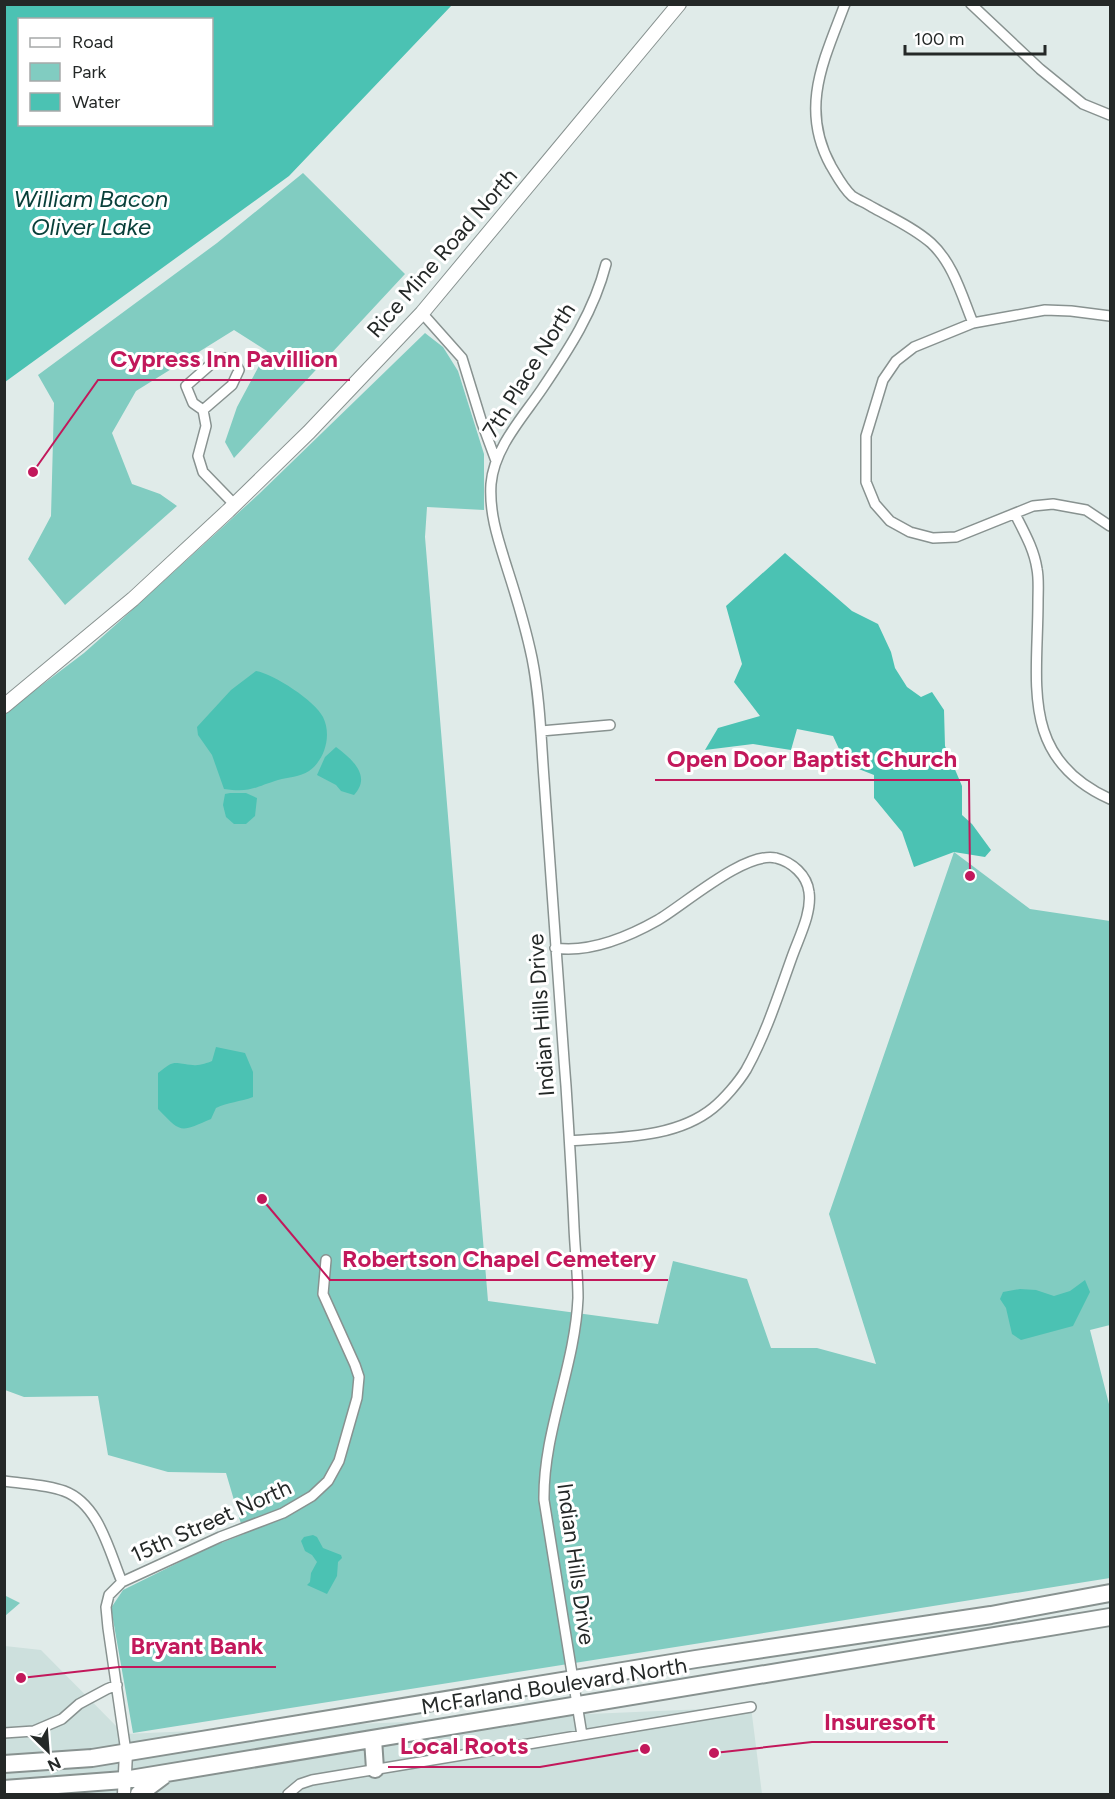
<svg xmlns="http://www.w3.org/2000/svg" width="1115" height="1799" viewBox="0 0 1115 1799" font-family="Figtree,sans-serif">
  <style>
    .built { fill: #cde0dd }
    .green { fill: #81ccc1 }
    .water { fill: #4bc2b3; fill-rule: evenodd }
    .lines { fill: none; stroke-linecap: round; stroke-linejoin: round }
    .minor-casing { stroke: #889290; stroke-width: 12 }
    .tertiary-casing { stroke: #889290; stroke-width: 15 }
    .secondary-casing { stroke: #889290; stroke-width: 16 }
    .trunk-casing { stroke: #889290; stroke-width: 20 }
    .minor { stroke: #fff; stroke-width: 9 }
    .tertiary { stroke: #fff; stroke-width: 12 }
    .secondary { stroke: #fff; stroke-width: 14 }
    .trunk { stroke: #fff; stroke-width: 16 }
    .labels { text-anchor: middle; dominant-baseline: central; stroke-width: 6; stroke-linejoin: round; paint-order: stroke }
    .street-label { font-size: 22px; fill: #242827; stroke: #fff }
    .water-label { font-size: 24px; font-style: italic; fill: #083f39; stroke: #fff }
    .leader { fill: none; stroke: #c2185b; stroke-width: 2 }
    .callout-dot { fill: #c2185b; stroke: #fff; stroke-width: 2 }
    .callout-label { font-size: 24px; text-anchor: middle; font-weight: bold; fill: #c2185b; stroke: #fff; stroke-width: 6; stroke-linejoin: round; paint-order: stroke }
  </style>
  <rect width="100%" height="100%" fill="#e0ebe9"/>
  <path class="built" d="M5,1646l36,4 83,84 627,-27 11,87h-757z"/>
  <path class="green" d="M303,173l102,101 -171,184 -9,-16 12,-35 30,-56 -33,-21 -98,61 -24,42 20,51 28,10 17,12 -112,99 -37,-46 23,-43 3,-113 -16,-28 179,-132z
    M425,333l18,14 15,24 26,83v56l-57,-3 -2,30 63,764 170,23 15,-63 74,18 24,69h46l59,16 -47,-150 125,-362 76,57 80,12v404l-20,5 20,78v170l-977,155 -22,-125 12,-18 85,-42 36,-14 -18,-61 -58,-1 -60,-17 -10,-59 -74,1 -19,-7v-677l79,-60 36,-32 140,-128z
    M4,1595l16,8 -15,13h-1z"/>
  <path class="water" d="M5,4h447v1l-163,171 -284,206zM20,20h192v104h-192z
    M785,553l67,58 26,13 13,28 4,16 12,19 14,10 11,-5 12,18 1,36 17,40v29l10,9 19,26 -6,7 -31,-5 -40,15 -12,-35 -28,-34v-23l-28,-11 -13,-28 -36,-7 -6,21 -38,-6 -48,6 13,-22 42,-12 -26,-34 8,-18 -16,-58z
    M256,671c18,3 59,30 67,46 9,18 2,43 -14,54 -9,6 -21,6 -31,9 -23,7 -27,13 -54,9l-12,-34 -14,-20 -1,-8 34,-37z
    M336,747c16,12 36,29 18,48l-13,-4 -5,-6 -19,-10 8,-18z
    M230,793h16l11,5 -2,18 -9,8h-12l-8,-7 -3,-12 2,-11z
    M216,1047l29,6 8,19v25c-13,5 -25,5 -37,11l-5,11c-31,13 -29,15 -53,-10v-36c17,-14 15,-10 35,-8 6,1 14,-2 19,-4z
    M1085,1280l5,12 -17,34 -52,14 -9,-6 -6,-26 -6,-9 3,-7 17,-3 16,1 18,6 16,-5z
    M313,1535l4,2 6,11 18,7 1,3 -4,4 -1,14 -10,18 -20,-9 3,-3 1,-9 6,-11 -5,-7 -7,-4 -4,-10 3,-4z"/>
  <g class="lines">
    <defs>
      <path id="minor" d="M845,4c-21,56 -46,104 -14,162 6,10 12,22 21,30 6,4 14,7 20,11 20,11 42,21 59,36 22,20 31,53 42,80
        M971,4l69,65 43,35 27,11
        M422,313l40,45 20,65 14,38
        M1110,316l-39,-5 -26,-1 -72,13 -59,24 -18,14 -13,19 -17,56v46l9,22 15,17 20,11 23,6 23,-1 77,-31 20,-2 33,6 24,16
        M203,410l-10,-7 -7,-17 32,-28h14l7,12 -7,15 -29,25 3,16 -8,30 5,16 32,33
        M1015,514c9,18 19,35 22,55 2,10 1,22 1,32 0,82 -19,157 72,198
        M541,731l69,-6
        M555,948c35,5 73,-11 103,-28 27,-16 87,-69 118,-62 16,4 31,17 33,34 3,21 -10,45 -17,65 -14,39 -26,77 -46,113 -8,13 -22,29 -33,38 -38,31 -96,29 -143,33
        M4,1481c20,3 41,3 60,10 35,13 45,60 58,91
        M4,1733l30,-2 28,-12 17,-15 28,-15 10,-4
        M582,1735l-38,-235c-1,-69 31,-133 34,-202 0,-23 -3,-47 -4,-71 -2,-47 -5,-94 -8,-141 -8,-102 -15,-204 -22,-307 -3,-40 -4,-81 -12,-121 -6,-29 -15,-59 -24,-87 -9,-29 -19,-56 -17,-87 3,-36 32,-67 51,-95 27,-40 52,-78 64,-125
        M126,1752l-18,-124 -2,-21 3,-12 13,-13 98,-45 63,-24 29,-17 16,-15 11,-20 18,-63 2,-21 -4,-12 -32,-71 3,-34
        M288,1794l12,-10 12,-4 439,-73"/>
      <path id="tertiary" d="M124,1794l2,-42"/>
      <path id="secondary" d="M4,706l129,-107 95,-88 81,-79 113,-119 257,-309"/>
      <path id="trunk" d="M373,1739l2,30
        M4,1764l88,-6 604,-99 295,-44 119,-22
        M4,1789l120,-9 986,-163
        M139,1794l24,-18"/>
    </defs>
    <use href="#minor" class="minor-casing"/>
    <use href="#tertiary" class="tertiary-casing"/>
    <use href="#secondary" class="secondary-casing"/>
    <use href="#trunk" class="trunk-casing"/>
    <use href="#minor" class="minor"/>
    <use href="#tertiary" class="tertiary"/>
    <use href="#secondary" class="secondary"/>
    <use href="#trunk" class="trunk"/>
  </g>
  <g class="labels">
    <g class="street-label">
      <text transform="translate(442 253) rotate(-49)">Rice Mine Road North</text>
      <text transform="translate(529 370) rotate(-58)">7th Place North</text>
      <text transform="translate(541 1015) rotate(-94)">Indian Hills Drive</text>
      <text transform="translate(211 1521) rotate(-24)">15th Street North</text>
      <text transform="translate(576 1564) rotate(82)">Indian Hills Drive</text>
      <text transform="translate(554 1686) rotate(-9)">McFarland Boulevard North</text>
    </g>
    <g class="water-label">
      <text x="91" y="198">William Bacon<tspan x="91" dy="28">Oliver Lake</tspan></text>
    </g>
  </g>
  <path class="leader" d="M33 472L98 380H350M970 876L969 780H655M262 1199L330 1280H668M21 1678L119 1667H276M714 1753L812 1742H948M645 1749L540 1767H388"/>
  <g class="callout-dot">
    <circle cx="33" cy="472" r="6"/>
    <circle cx="970" cy="876" r="6"/>
    <circle cx="262" cy="1199" r="6"/>
    <circle cx="21" cy="1678" r="6"/>
    <circle cx="714" cy="1753" r="6"/>
    <circle cx="645" cy="1749" r="6"/>
  </g>
  <g class="callout-label">
    <text x="224" y="367">Cypress Inn Pavillion</text>
    <text x="812" y="767">Open Door Baptist Church</text>
    <text x="499" y="1267">Robertson Chapel Cemetery</text>
    <text x="197" y="1654">Bryant Bank</text>
    <text x="880" y="1730">Insuresoft</text>
    <text x="464" y="1754">Local Roots</text>
  </g>
  <rect width="1115" height="1799" fill="none" stroke="#242827" stroke-width="12"/>
  <rect x="18" y="18" width="195" height="108" fill="#ffffff" stroke="#a7a9a9" stroke-width="1.5"/>
  <rect x="30" y="38" width="30" height="9" fill="#ffffff" stroke="#a7a9a9" stroke-width="1.5"/>
  <text x="72" y="48" font-size="18" fill="#242827">Road</text>
  <rect x="30" y="63" width="30" height="18" fill="#81ccc1" stroke="#a7a9a9" stroke-width="1.5"/>
  <text x="72" y="78" font-size="18" fill="#242827">Park</text>
  <rect x="30" y="93" width="30" height="18" fill="#4bc2b3" stroke="#a7a9a9" stroke-width="1.5"/>
  <text x="72" y="108" font-size="18" fill="#242827">Water</text>
  <g transform="translate(48 1751) rotate(155)" stroke="#ffffff" stroke-width="4.5" paint-order="stroke">
  <path d="M0-4.5L10 22L0 15L-10 22Z" fill="#242827"/>
  <text y="-9" font-size="16" font-weight="bold" text-anchor="middle" fill="#242827">N</text>
  </g>
  <path d="M905 45v9h140v-9" fill="none" stroke="#242827" stroke-width="3"/>
  <text x="914" y="45" font-size="18" fill="#242827" stroke="#ffffff" stroke-width="4.5" paint-order="stroke">100 m</text>
</svg>
